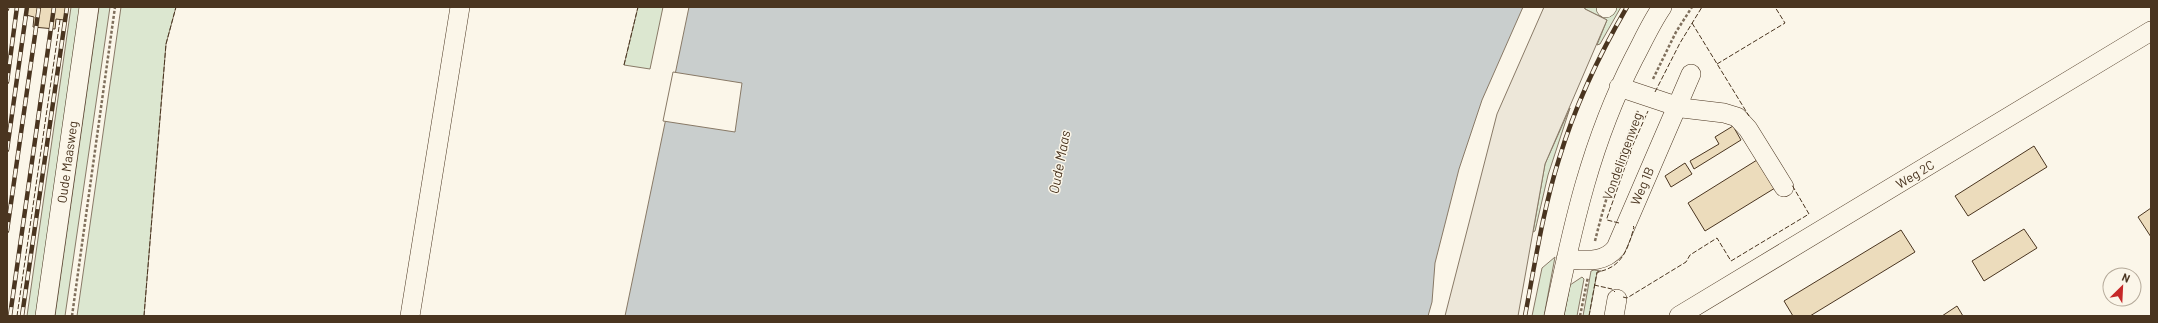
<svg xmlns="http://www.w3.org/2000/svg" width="2158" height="323" viewBox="0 0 2158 323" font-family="Barlow,sans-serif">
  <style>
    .green { fill: #dce7d0; stroke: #887966 }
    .parking { fill: #ede7d9; stroke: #887966 }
    .water { fill: #c9cecd; stroke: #887966 }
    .pier { fill: #fbf6e9; stroke: #887966 }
    .building { fill: #ecdcbc; stroke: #4a3520 }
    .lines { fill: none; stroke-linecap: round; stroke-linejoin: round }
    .minor-casing { stroke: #4a3520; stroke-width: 20 }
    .path { stroke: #7f6f5c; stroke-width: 2.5; stroke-dasharray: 3 2; stroke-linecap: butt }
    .minor { stroke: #fbf6e9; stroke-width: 19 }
    .rail-casing { stroke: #4a3520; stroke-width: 4.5 }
    .rail { stroke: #fbf6e9; stroke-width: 3; stroke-dasharray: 9; stroke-linecap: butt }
    .fence { stroke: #4a3520; stroke-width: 1; stroke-dasharray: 5 2; stroke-linecap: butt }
    .labels { text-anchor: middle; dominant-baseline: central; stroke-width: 3; stroke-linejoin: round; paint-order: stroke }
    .street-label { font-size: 13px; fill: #4a3520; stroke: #fbf6e9 }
    .water-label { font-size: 14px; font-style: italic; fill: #4a3520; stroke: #fbf6e9 }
  </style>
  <rect width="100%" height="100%" fill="#fbf6e9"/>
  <path class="green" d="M71,7h13l-41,309h-16z
    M99,7h11l-45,309h-10z
    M121,7h55l-10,37 -22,272h-67z
    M638,7h25l-13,62 -26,-4z
    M1584,7h37l-21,37 -3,1 10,-25 -22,-11z
    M1570,108l-22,67 -13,56 -2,1 12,-68z
    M1555,257l-11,59h-12l10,-48z
    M1594,270l7,1 -4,2 -8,43h-6l8,-45z
    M1582,277l2,2 -7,37h-13l6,-31z"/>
  <path class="parking" d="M1544,7h40l1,2 22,11 -62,144 -27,152h-73l52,-202z"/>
  <path class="water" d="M689,7h834l-41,93 -23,69 -24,94 -3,39 -4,14h-803z"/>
  <path class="pier" d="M673,72l69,11 -7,49 -72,-11z"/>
  <path class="building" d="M27,7h39l-2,13 -8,-1 -1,10 -22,-2 1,-10 -8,-2z
    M1733,126l8,14 -47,29 -4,-8 29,-17 -4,-7z
    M2034,146l13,21 -79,49 -13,-20z
    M1757,160l18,28 -70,43 -17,-28z
    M1685,163l7,11 -21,13 -6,-11z
    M2151,208v29l-13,-20z
    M2024,229l13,19 -53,33 -12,-20z
    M1901,230l14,22 -105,64h-17l-9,-15z
    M1957,306l6,10h-21z"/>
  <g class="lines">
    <defs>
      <path id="minor" d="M1606,8l1,-1
        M1619,87l63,21 42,5 13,4 11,12 36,58
        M1566,259c19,1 37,5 50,-11l75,-174
        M45,316l44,-309
        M410,316l50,-309
        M1554,316c19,-92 37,-174 80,-258 9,-17 17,-35 28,-51
        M1614,316l3,-17
        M1679,316l472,-285"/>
    </defs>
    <use href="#minor" class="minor-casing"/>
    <path class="path" d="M1653,79l23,-47 16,-25
      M1595,241c11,-45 25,-87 43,-130
      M72,316l43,-309
      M1580,316l8,-39"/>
    <use href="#minor" class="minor"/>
    <defs>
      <path id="rail" d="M7,9v-2
        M7,82l10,-75
        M7,150l20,-143
        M7,231l32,-224
        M10,316l44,-309
        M22,316l45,-309
        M1525,316c10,-53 18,-106 34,-157 16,-53 40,-104 68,-152"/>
    </defs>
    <use href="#rail" class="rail-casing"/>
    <use href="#rail" class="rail"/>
    <path class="fence" d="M1692,23l57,93
      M1717,64l68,-41 -10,-16
      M624,65l14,-58
      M1655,92l25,-49 22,-36
      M1619,223l-12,-3v-2l25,-71 16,-36
      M1594,285l18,4 3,3
      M1623,297l4,1 59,-36 4,-7 27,-17 14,23 78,-47 -17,-29
      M17,316l43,-296
      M144,316l22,-272 10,-37
      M1589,316l8,-44c25,-4 31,-23 37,-45l-1,-1"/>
  </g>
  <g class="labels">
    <g class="street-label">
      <text transform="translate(1622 156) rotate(-70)">Vondelingenweg</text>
      <text transform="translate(67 162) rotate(-82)">Oude Maasweg</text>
      <text transform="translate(1915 174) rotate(-31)">Weg 2C</text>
      <text transform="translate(1642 186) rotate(-67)">Weg 1B</text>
    </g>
    <g class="water-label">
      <text transform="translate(1059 162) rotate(-79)">Oude Maas</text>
    </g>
  </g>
  <rect width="2158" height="323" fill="none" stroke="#4a3520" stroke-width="16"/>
  <g transform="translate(2122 287) rotate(24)"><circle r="19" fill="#fbf6e9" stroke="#b4a999"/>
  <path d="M0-3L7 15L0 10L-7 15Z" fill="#c62828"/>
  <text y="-6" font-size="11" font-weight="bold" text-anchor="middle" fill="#4a3520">N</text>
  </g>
</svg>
